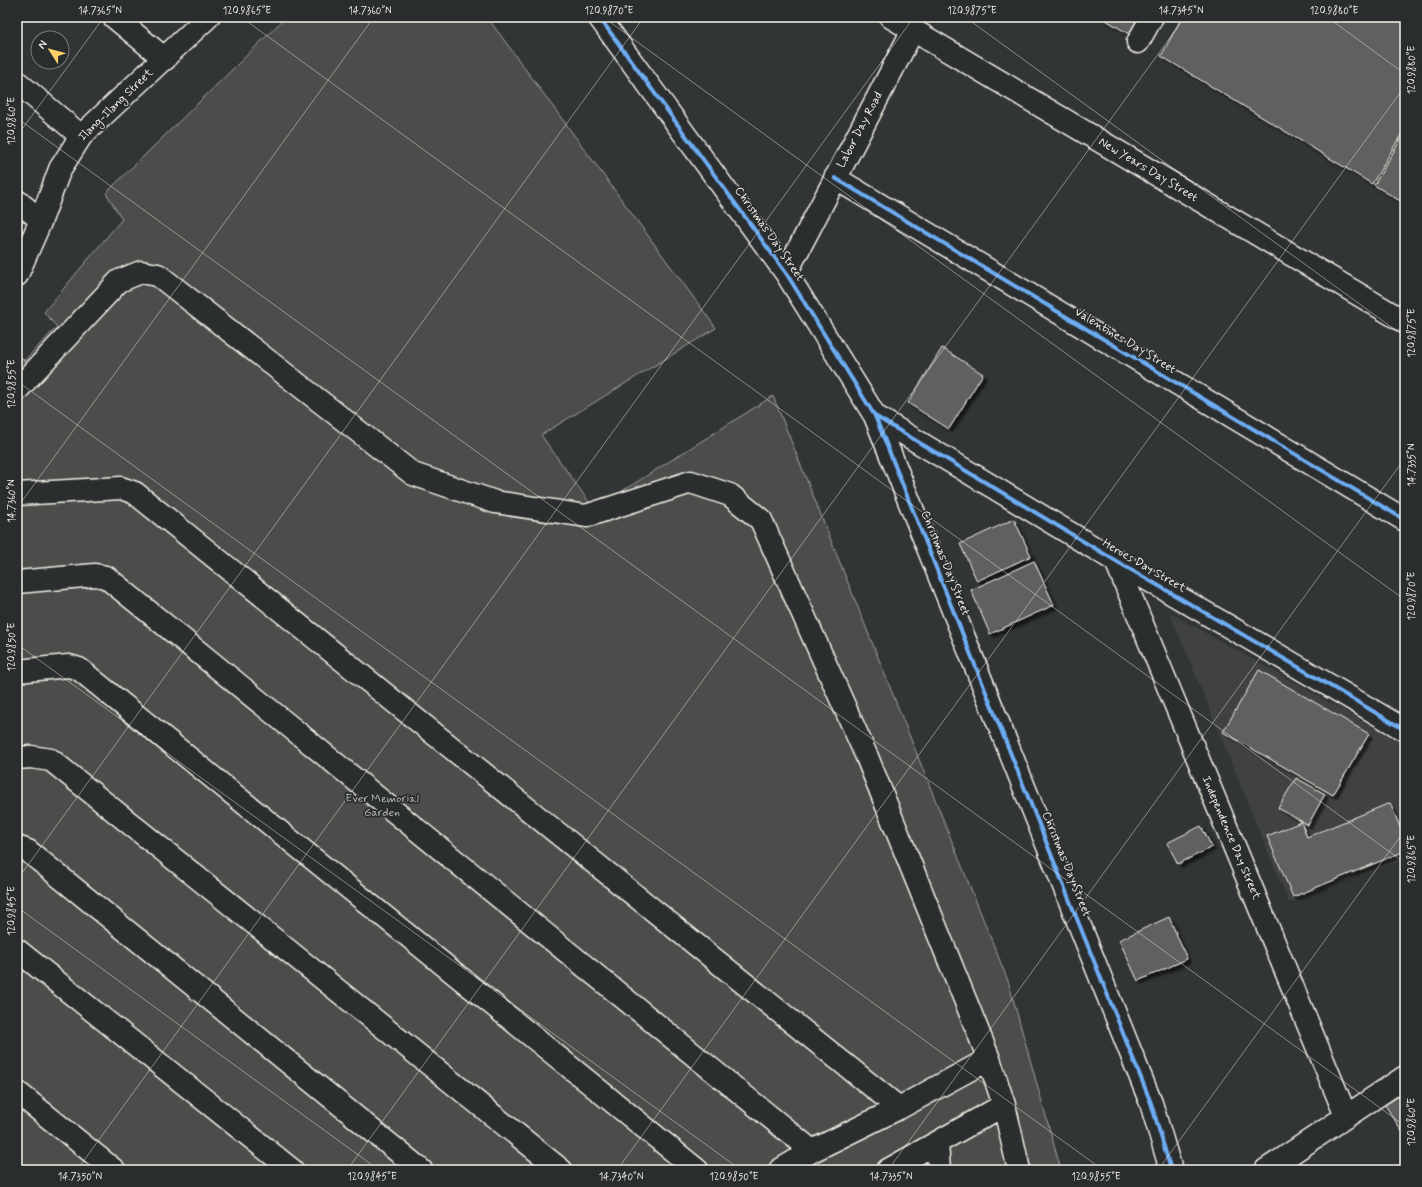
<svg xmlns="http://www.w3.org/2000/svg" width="1422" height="1187" viewBox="0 0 1422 1187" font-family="Mynerve,sans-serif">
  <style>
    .built { fill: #404242 }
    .green { fill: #4b4d4c; stroke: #a09f9a }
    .building { fill: #5f605f; stroke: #f4f1e8; filter: url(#shadow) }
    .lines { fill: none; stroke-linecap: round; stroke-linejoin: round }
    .minor-casing { stroke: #f4f1e8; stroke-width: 25 }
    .minor { stroke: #2a2d2e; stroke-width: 22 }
    .cycleway-casing { stroke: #2a2d2e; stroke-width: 6 }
    .cycleway { stroke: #6dadf4; stroke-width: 4 }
    .ticks { fill: none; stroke: #f4f1e8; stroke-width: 1; stroke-opacity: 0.45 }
    .labels { text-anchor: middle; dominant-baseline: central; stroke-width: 3.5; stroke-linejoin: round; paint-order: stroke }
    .street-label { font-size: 12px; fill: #f4f1e8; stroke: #2a2d2e }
    .park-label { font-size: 12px; fill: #b9b8b1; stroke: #2a2d2e }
    .neatline { fill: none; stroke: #f4f1e8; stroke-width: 1.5 }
    .ticks-label { font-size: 10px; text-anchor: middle; fill: #f4f1e8 }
  </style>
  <defs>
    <filter id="shadow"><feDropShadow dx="3.5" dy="3.5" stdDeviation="1" flood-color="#0009"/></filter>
  </defs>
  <rect width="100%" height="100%" fill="#323535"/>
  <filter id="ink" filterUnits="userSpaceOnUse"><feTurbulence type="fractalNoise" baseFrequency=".025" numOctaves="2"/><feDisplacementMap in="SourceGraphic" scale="8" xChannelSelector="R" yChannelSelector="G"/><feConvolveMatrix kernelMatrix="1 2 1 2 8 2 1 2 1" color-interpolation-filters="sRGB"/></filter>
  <g filter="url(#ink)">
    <path class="built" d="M1170,613l235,132v114l-116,44z"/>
    <path class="green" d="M286,17h201l229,311 -175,107 53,74 179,-113 235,585 53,189h-1044v-802l40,-41 -13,-15 78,-93 -16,-26z"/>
    <path class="building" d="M1101,17h41l-10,19z
      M1182,17h223v111l-33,56 -211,-128z
      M1405,132v72l-31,-19z
      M942,348l41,26 -34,55 -41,-26z
      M17,354l11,10 -11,12z
      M1014,519l17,37 -54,25 -17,-37z
      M1034,561l20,44 -64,29 -19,-44z
      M1259,670l110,64 -36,61 -110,-63z
      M1296,778l29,16 -17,31 -30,-17z
      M1390,803l15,36v12l-112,46 -26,-61 34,-14 6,15z
      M1201,826l11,21 -34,17 -11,-21z
      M1169,917l18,42 -49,22 -19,-41z
      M1405,1092v44l-20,-31z"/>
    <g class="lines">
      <defs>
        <path id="minor" d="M114,17l51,42
          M599,17l187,256 89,143 276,687 20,67
          M891,17l514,305
          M1138,42l14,-25
          M17,82l64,54
          M835,178l570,342
          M17,201l24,19
          M786,273l127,-243
          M17,275l24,-55 19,-51 21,-33 127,-119
          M17,390l102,-109 22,-9 17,3 255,199 82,28 91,14 105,-34 39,13 31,25 106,237 122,302 15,46 15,65
          M875,416l241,145 155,90 134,79
          M17,494l104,-6 14,5 764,615
          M1116,561l230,555
          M17,582l78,-7 11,2 706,574
          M17,671l52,-5 10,3 618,501
          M17,758l14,-1 20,3 510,410
          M17,847l11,4 393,319
          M17,950l275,220
          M17,1092l97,78
          M937,1143l2,27
          M780,1170l32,-19 87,-43 90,-49
          M888,1170l116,-65
          M1266,1170l139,-93"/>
      </defs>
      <use href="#minor" class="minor-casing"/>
      <use href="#minor" class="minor"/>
      <defs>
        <path id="cycleway" d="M599,17l187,256 89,143 276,687 20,67
          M835,178l570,342
          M875,416l241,145 155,90 134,79"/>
      </defs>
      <use href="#cycleway" class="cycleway-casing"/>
      <use href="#cycleway" class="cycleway"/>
    </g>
  </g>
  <path class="ticks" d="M241,17l1164,846M603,17l802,583M965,17l440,320M1327,17l78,57M17,118l1388,1008M17,136l87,-119M17,381l1086,789M17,508l357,-491M17,644l724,526M17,880l627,-863M17,907l362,263M77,1170l837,-1153M347,1170l838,-1153M617,1170l788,-1084M888,1170l517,-712M1158,1170l247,-340"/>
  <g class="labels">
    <g class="street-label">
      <text transform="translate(116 105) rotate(-44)">Ilang-Ilang Street</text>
      <text transform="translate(860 130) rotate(-62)">Labor Day Road</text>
      <text transform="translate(1148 170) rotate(31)">New Years Day Street</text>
      <text transform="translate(769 234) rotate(55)">Christmas Day Street</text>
      <text transform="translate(1125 341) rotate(31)">Valentines Day Street</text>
      <text transform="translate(945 563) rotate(68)">Christmas Day Street</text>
      <text transform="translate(1144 566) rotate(30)">Heroes Day Street</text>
      <text transform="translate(1231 838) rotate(67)">Independence Day Street</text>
      <text transform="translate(1066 864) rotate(68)">Christmas Day Street</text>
    </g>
    <g class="park-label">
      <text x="382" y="799">Ever Memorial<tspan x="382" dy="14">Garden</tspan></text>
    </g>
  </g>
  <rect width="1422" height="1187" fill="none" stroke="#2a2d2e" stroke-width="44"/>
  <g transform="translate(50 50) rotate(306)"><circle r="19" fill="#2a2d2e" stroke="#7b7b78"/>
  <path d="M0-3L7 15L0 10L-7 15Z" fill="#ffd166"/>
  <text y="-6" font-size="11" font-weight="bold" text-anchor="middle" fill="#f4f1e8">N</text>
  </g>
  <rect x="22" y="22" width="1378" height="1143" class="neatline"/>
  <g class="ticks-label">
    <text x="100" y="14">14.7365°N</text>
    <text x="247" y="14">120.9865°E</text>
    <text x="370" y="14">14.7360°N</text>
    <text x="609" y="14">120.9870°E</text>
    <text x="972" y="14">120.9875°E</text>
    <text x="1181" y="14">14.7345°N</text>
    <text x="1334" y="14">120.9880°E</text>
    <text transform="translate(1411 70) rotate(-90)" y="4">120.9880°E</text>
    <text transform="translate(11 121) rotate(-90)" y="4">120.9860°E</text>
    <text transform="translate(1411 333) rotate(-90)" y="4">120.9875°E</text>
    <text transform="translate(11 384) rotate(-90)" y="4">120.9855°E</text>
    <text transform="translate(1411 465) rotate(-90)" y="4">14.7335°N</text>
    <text transform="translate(11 501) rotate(-90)" y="4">14.7360°N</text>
    <text transform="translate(1411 596) rotate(-90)" y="4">120.9870°E</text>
    <text transform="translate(11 647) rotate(-90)" y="4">120.9850°E</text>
    <text transform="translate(1411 859) rotate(-90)" y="4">120.9865°E</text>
    <text transform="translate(11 911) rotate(-90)" y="4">120.9845°E</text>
    <text transform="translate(1411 1122) rotate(-90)" y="4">120.9860°E</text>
    <text x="80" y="1180">14.7350°N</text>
    <text x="372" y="1180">120.9845°E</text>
    <text x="621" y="1180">14.7340°N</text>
    <text x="734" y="1180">120.9850°E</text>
    <text x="891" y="1180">14.7335°N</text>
    <text x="1096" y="1180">120.9855°E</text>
  </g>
</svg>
